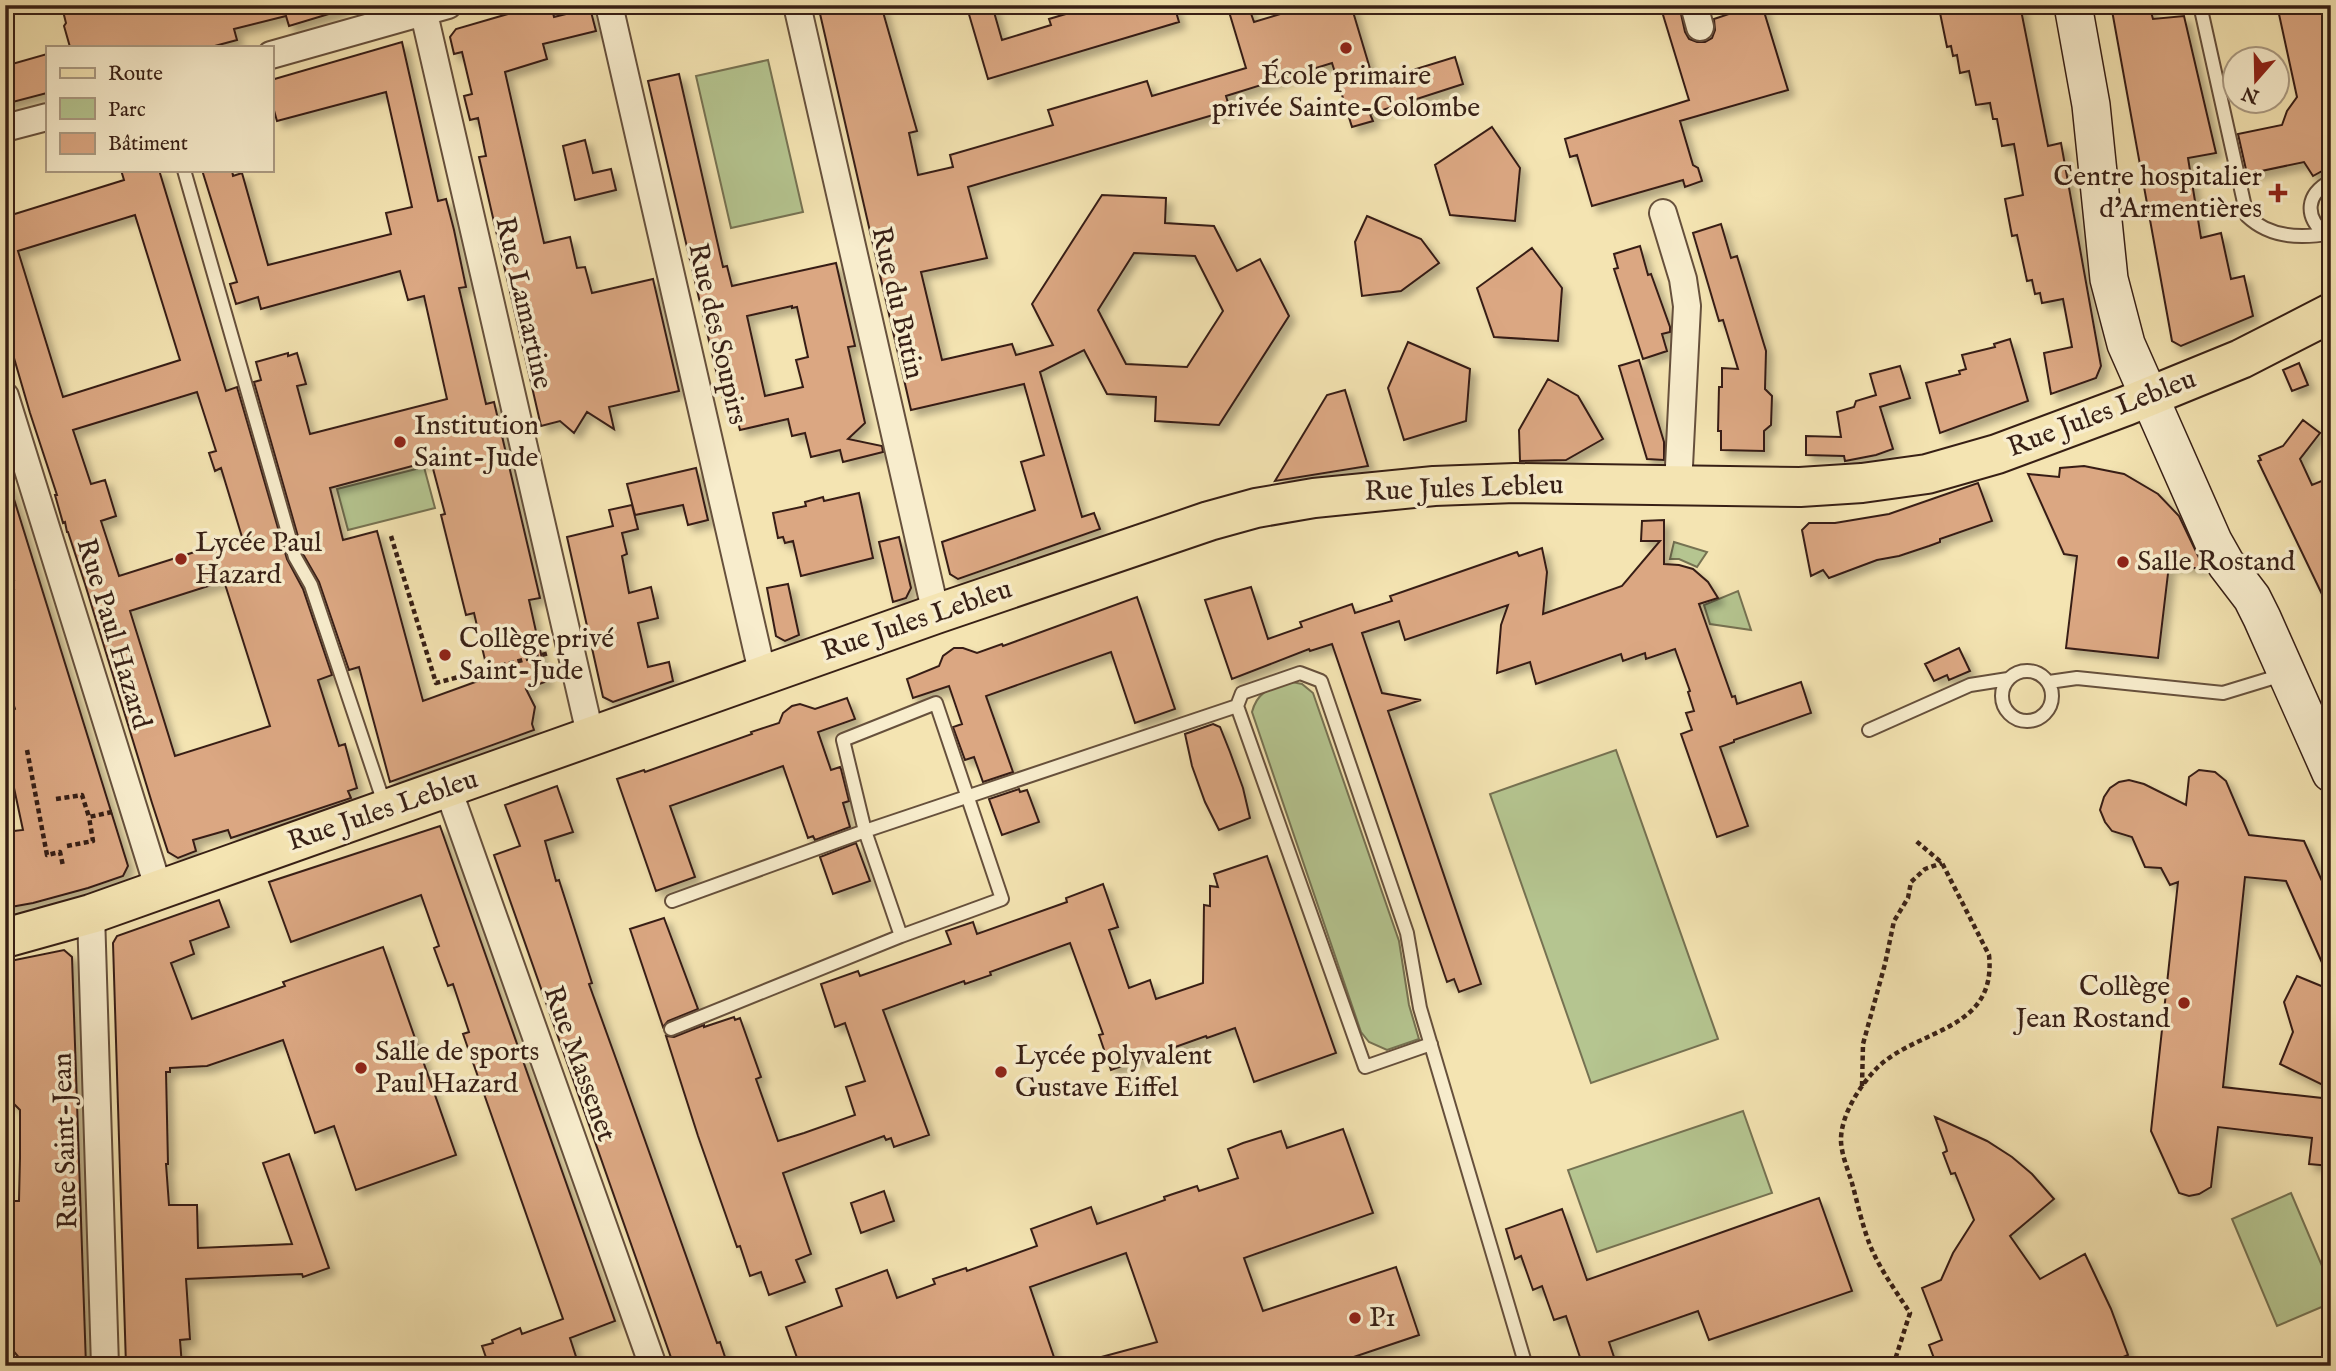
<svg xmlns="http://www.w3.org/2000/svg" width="2336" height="1371" viewBox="0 0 2336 1371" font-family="'IM FELL English',serif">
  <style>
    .green { fill: #b5c590; stroke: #767252; stroke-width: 2 }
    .building { fill: #dba782; stroke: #371f15; stroke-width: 2; fill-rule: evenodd; filter: url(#shadow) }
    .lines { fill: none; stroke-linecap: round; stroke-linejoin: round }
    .lane-casing { stroke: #66503c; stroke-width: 16 }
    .street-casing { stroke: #66503c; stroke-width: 30 }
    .secondary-casing { stroke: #371f15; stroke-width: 40 }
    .primary-casing { stroke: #371f15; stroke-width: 42 }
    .path { stroke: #371f15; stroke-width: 4.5; stroke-dasharray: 5 3.5; stroke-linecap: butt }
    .lane { stroke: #f8edcd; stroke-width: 12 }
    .street { stroke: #f8edcd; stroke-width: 26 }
    .secondary { stroke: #f8edcd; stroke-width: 37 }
    .primary { stroke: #f4e4b2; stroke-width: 38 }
    .poi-dot { fill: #8f2418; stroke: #f8edcd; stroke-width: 2.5 }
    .labels { text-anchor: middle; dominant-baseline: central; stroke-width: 7; stroke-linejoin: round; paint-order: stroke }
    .poi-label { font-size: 28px; fill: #371f15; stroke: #f8edcd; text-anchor: start }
    .street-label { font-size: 28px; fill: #371f15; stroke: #f8edcd }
  </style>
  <defs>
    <filter id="shadow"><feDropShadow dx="6" dy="6" stdDeviation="3.5" flood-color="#0004"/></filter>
  </defs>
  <rect width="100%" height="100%" fill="#f4e4b2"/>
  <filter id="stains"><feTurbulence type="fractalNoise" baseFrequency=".00286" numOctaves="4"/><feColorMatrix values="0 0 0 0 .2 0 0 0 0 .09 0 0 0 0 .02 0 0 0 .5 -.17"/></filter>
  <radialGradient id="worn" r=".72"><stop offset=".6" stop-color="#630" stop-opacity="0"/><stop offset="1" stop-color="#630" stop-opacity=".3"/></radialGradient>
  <path class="green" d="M768,60l35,152 -72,16 -35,-152z
    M424,467l11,41 -87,22 -11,-41z
    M1674,542l33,10 -10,15 -18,-8h-9z
    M1738,591l13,39 -41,-6 -6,-19z
    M1292,682l10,2 11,9 86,248 10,64 10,34 -32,11 -18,-8 -8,-10 -109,-320c6,-23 20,-23 40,-30z
    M1616,750l102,289 -127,44 -101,-289z
    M1743,1111l29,82 -175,59 -29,-82z
    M2291,1193l40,94v16l-54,23 -45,-107z"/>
  <path class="building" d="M79,5h262l1,5 -53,16 -3,-10 -52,13 3,11 -26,7h-141l-6,-21 2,-3 -3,-12z
    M539,5h12l3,12 36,-9 6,23 -53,13 4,15 -42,13 39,171 26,-6 7,31 8,-1 7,26 61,-14 26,112 -70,16 5,22 -27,-17 -13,21 -14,-12 -19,5 -62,-269 7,-1 -8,-38 -8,2 -6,-24 8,-2 -10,-42 -8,2 -4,-17 6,-8z
    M818,5h63l36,126 -8,2 9,42 35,-8 -3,-12 103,-30 -5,-15 99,-29 5,15 94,-28 -19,-63h21l6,17 56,-17h41l23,77 81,-25 8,27 -93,30 3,7 -21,6 -20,-64 -106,33 4,14 -262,77 19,71 -66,14 21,88 70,-16 4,11 37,-10 -21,-41 70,-109 64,3 -1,25 49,3 23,45 23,-12 29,57 -70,109 -64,-4 1,-24 -49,-3 -23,-44 -44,22 42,145 12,-4 6,16 -142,50 -8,-5 -8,-32 93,-32 -14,-48 23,-7 -20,-71 -113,26zM1134,253l61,3 28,55 -36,56 -61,-3 -28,-54z
    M988,5h4l10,35 49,-15 -2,-6 47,-14 1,6 21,-6h56l5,17 -191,57 -20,-68z
    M1660,5h19l6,27 4,7 8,3h8l7,-4 3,-8 -1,-11 21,-7 -3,-7h30l26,85 -108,31 13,44 5,3 4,13 -17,6 -2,-7 -91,26 -15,-51 -7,2 -5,-18 124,-39z
    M1951,5h69l28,141 13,-3 40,223 -5,12 -45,16 -7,-41 28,-6 -9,-48 -21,4 -2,-10 -5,1 -3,-14 -5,1 -10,-46 -5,1 -7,-37 18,-4 -9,-51 -12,2 -5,-27h-4l-3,-16 -14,2 -7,-34 -9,2 -3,-18 -4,1 -2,-10 -4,1 -8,-39z
    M2111,5h38l4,14 31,-3 32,137 -28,5 13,80 20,-5 10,46 13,-3 9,40 -72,30 -9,-5z
    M2277,5h44l10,47v114l-18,10 -9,-14 -57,12 -9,-40 44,-9 5,-14 10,-14z
    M402,42l36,159 8,-2 8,31 12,57 -7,1 27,116 8,-2 46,196 -11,2 18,81 -21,8 9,18 -3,17 2,6 -144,52 -31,-115 -10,3 -30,-88 -16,-28 -49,-172 7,-2 -5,-18 32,-9v3l9,-3 9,31 -9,2 13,48 137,-35 -23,-103 -16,4 -8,-29 -139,38 -3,-12 -22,7 -6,-20 7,-2 -35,-112h30l1,6 9,-3 26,92 123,-31 -5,-21 26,-6 -26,-115 -109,29 -6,-21v-20zM431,461l14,53 -4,1 25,100 8,-2 15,64 -66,24 -46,-170 -34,9 -13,-52z
    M47,54v39l-42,11v-38z
    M679,74l44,193 4,-1 5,20 104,-23 19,83 -7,1 17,76 -17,16 34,7 1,6 -40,10 -3,-12 -29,7 -6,-24 -13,3 -4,-17 -48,11 -6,-23 -9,2 -77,-328zM792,306v2l5,-1 11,50 -12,3 7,27 -38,9 -18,-80z
    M1492,127l28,41 -5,53 -65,-6 -15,-50z
    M585,140l8,33 18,-4 5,21 -41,10 -12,-54z
    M121,170h38l67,221 11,-4 50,172 16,30 29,86 -14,5 21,66 6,-2 12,44 -9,3 3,7 -120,40 -3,-8 -35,10 3,11 -18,7 -10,-6 -16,-49 -67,-219 -17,-52h-1l-2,-10 -2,1 -8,-28h2l-27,-82 -25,-86v-110l119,-37zM135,215l45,145 -117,37 -45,-146zM197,392l19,59 -7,2 6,18 6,-3 21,69 -123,39 -18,-55 15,-5 -11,-36 -14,4 -18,-54zM224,581l46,145 -95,30 -45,-145z
    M1367,216l54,23 18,24 -38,28 -39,5 -7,-54z
    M1721,224l10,34 6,-2 29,95 -1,38 7,7 -1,29 -7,6v20l-43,-1v-19h-3l1,-44h3v-19l16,1 -15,-49 -4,1 -26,-88z
    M1640,246l8,29 3,-1 19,53v5l-8,2 5,17 -24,8 -29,-90 4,-1 -4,-14z
    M1532,248l30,40 -4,53 -64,-4 -17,-49z
    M2010,339l18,62 -88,32 -14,-50 34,-9 -1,-3 7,-2 -4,-14 33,-8 -1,-3z
    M1408,342l62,27 -4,52 -62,19 -16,-52z
    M1639,360l25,82v18l-17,-1 -28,-93z
    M2299,363l9,22 -16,6 -9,-21z
    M1900,366l10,32 -30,9 13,42 -17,6 -31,6 -1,-5 -38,-1v-19l35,1 -4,-25 17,-5 2,-6 20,-6 -6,-21z
    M1548,379l30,17 25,43 -37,21 -46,1 -1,-31z
    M1345,390l23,76 -93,15 52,-86z
    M2303,420l17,13 -20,26 12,26 12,-5 7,14v119l-73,-152 3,-1 -2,-4 24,-10z
    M2084,466l40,8 34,20 21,22 22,46 2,7 -34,-4 -11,93 -92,-10 11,-92 -13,-2 -36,-80 31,3 1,-9z
    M696,468l12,52 -20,5 -5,-20 -48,10 -8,-31z
    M9,483l119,383 -5,10 -35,12 -55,15 -28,5v-76l18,-2 -18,-84h5l-1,-32 6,-5 -10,-29v-88l9,-3 -3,-8 3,-1 -9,-28v-68z
    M1978,483l14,38 -52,18v3l-11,4 -30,10 -22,4 -48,18 -6,-8 -12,6 -9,-46 7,-7h26l54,-9z
    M859,493l14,65 -72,18 -8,-35 -8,2 -2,-6 -5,1 -5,-25 33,-7 -1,-4 18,-5 1,4z
    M632,505l6,24 -16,4 5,21 -5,2 7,37 22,-6 7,31 -20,5 10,44 21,-5 4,19 -60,21 -10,-5 -36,-160 46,-11 -4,-16z
    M1664,520v44l15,1 14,4 15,13 10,16 -19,6 33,93 3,-1 2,8 64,-22 10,31 -77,27v2l-14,5 28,79 -31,11 -36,-103 11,-4 -6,-17 8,-2 -6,-19 2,-1 -15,-42 -29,10 -1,-6 -22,8 -2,-7 -85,30 -6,-22 -33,11 4,-48 7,-20 -103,35 -6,-19 -37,12 20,60 39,7 -33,11 93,273 -22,8 -5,-13 -7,3 -115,-338 -22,7 -1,-2 -77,30 -27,-79 46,-13 17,52 34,-12 -2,-5 52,-18 3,9 37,-12 -2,-5 12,-4 115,-40 2,4 23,-8 5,24 -4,42 79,-28 38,-45h-19l1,-20z
    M899,537l12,51 -5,10 -13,4 -14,-60z
    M788,584l11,51 -14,6 -9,-5 -9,-48z
    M1137,597l38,112 -40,14 -24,-71 -125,44 27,76 -30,10 -9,-25 -9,3 -12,-33 9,-3 -13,-38 -36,12 -6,-19 32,-13 4,-10 11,-8h9l14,5 25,-9 1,2z
    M1959,648l11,23 -21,9 -2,-5 -13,6 -9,-17z
    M847,698l8,21 -37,13 13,38 9,-3 1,2 8,32 -6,2 7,24 -35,13 -2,-4 -5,2 -25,-72 -113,40 25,71 -39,14 -39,-112 27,-9 1,2 107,-38 -1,-2 28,-9 4,-10 9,-7 8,-2 15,5z
    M1213,724l7,3 10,25 13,36 7,30 -31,12 -14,-28 -13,-36 -7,-32z
    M2199,770l16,2 11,9 23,54 55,6 27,60v82l-45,-102 -41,-4 -22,210 108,12v67l-22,-2 3,-26 -94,-11 -7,60 -12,7 -10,2 -10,-3 -28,-62 27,-249 -8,3 -9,-17 -16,-1 -13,-30 -20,-6 -7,-9 -5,-12 4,-13 6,-9 9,-6 10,-2 15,4 42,21 3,-28z
    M557,786l16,46 -28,9 11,40 3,-1 33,103 -3,1 31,86 97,273 3,-1 8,24h-54l-180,-511 26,-9 -15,-41z
    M1019,789l1,3 7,-2 12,32 -37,13 -13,-36z
    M440,826l175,495 -45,17 9,28h-90l-7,-20 11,-3 -1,-3 28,-12 2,6 41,-15 -93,-265 -7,-20 6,-2 -16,-48 -5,2 -14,-38 5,-2 -18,-51 -130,47 -22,-60z
    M856,843l14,38 -37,13 -13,-37z
    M1267,856l69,197 -82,29 -19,-54 -28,10 -1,-2 -95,34 -12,-35 4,-1 -33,-91 -80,29 1,3 -26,9 -1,-3 -81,29 46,125 -35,12 -3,-9 -5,2 -2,-4 -101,37 28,81 -15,6 9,22 -36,13 -8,-23 -11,4 -10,-30 -3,1 -39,-111 -32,-100 8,1 30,-12v2l30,-10 1,3 5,-2 21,59 -5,2 22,62 26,-8 51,-18 -9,-28 19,-6 -20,-58 -10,4 -14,-43 37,-13 2,5 91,-32 -5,-13 27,-9 4,12 90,-32 -1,-4 37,-14 15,43 -9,3 20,58 21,-8 6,19 47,-16 1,-78 6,1v-20l8,1 -4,-13z
    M219,900l10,27 -39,14 4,13 -23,9 21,56 93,-33 -2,-4 100,-35 73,208 -100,35 -22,-64 -19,7 -32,-93 -76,26 -37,2v4h-4l2,92h-2l3,41h28l1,43 94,-4 -29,-81 26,-9 40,114 -26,9 -1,-3 -116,5 4,60 -10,1 2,26h-56l-13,-423 4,-7z
    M664,918l34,91 -30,12 -5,6 -33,-98z
    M64,950l8,7 14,409h-60l-21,-25v-140h14l1,-43v-48l-10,-10 -5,-1v-137z
    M2297,976l34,14v99l-51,-25 13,-32 -9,-30z
    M1935,1117l52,24 25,16 20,17 22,25 -44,37 30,43 45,-25 26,55 17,46 -26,11h-165l-8,-21 13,-5 -20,-52 19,-8 12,-27 21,-33 -19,-47 -4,1 -8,-21 4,-2 -1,-4z
    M1343,1129l30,84 -129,45 19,53 133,-44 23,68 -92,31h-237v-6l67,-18 -31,-89 -96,34 27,79h-257l-14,-39 56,-21 -6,-17 51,-19 10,28 38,-14 -2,-5 33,-11 1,3 70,-25 -6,-17 60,-22 6,17 68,-24 -1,-3 33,-11 2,5 39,-13 -10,-29 15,-6 38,-12 6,17z
    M884,1191l10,30 -33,12 -10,-30z
    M1819,1198l33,93 -143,49 -11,-29 -89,31 8,24h-34l-17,-50 -12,4 -12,-34 -9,4 -12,-34 -6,3 -9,-30 56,-20 25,71z"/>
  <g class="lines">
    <defs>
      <path id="lane" d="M2200,5l47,211c23,22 54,23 84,17
        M184,170l111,387 16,28 74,221
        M2325,234c-21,-18 -19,-40 6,-53
        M2002 696a25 25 0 1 1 50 0a25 25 0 1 1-50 0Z
        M2049,682l28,-4 146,15 59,-18
        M1869,730l101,-45 38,-6
        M672,901l193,-70 -22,-91 93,-37 66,196 -101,37
        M671,1029l230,-93 -36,-105 372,-125
        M1431,1044l-66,23 -128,-361 5,-13 58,-20 21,8 86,252 13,75 106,358"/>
      <path id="street" d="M422,5l169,733
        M609,5l154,671
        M797,5l139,609
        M1694,5l6,22
        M271,55l177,-50
        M5,128l42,-11
        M1663,213l20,66 4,27 -9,180
        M5,396l154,494
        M448,789l205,577
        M91,914l14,452"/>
      <path id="secondary" d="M2073,5l18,100 18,174 17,65 87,197 13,23 26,34 10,20 69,155"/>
      <path id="primary" d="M5,938l86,-24 845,-300 273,-93 47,-13 58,-10 120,-12 81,-3 285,4 62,-4 65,-9 70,-20 129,-48 115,-47 90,-46"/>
    </defs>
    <use href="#lane" class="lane-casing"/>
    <use href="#street" class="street-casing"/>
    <use href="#secondary" class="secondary-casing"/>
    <use href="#primary" class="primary-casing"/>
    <path class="path" d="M1019,5h16
      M391,536l45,147 113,-30
      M27,750l20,105 13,-3 3,14
      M56,799l26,-4 7,22 23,-5
      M67,846l26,-5 -4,-24
      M1862,1086l1,-42 22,-80 9,-43 14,-23 3,-16 14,-13 17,-6
      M1893,1366l17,-53c-13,-20 -28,-41 -38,-63 -9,-21 -14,-45 -20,-67 -4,-13 -10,-27 -11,-41 -1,-26 19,-57 37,-75 41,-39 119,-36 111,-112l-47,-92 -26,-22"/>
    <use href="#lane" class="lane"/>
    <use href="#street" class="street"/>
    <use href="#secondary" class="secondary"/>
    <use href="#primary" class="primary"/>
  </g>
  <g class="poi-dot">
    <circle cx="1346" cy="48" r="7"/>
    <path d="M2274.5 182.5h7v7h7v7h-7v7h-7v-7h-7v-7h7z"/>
    <circle cx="400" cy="442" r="7"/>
    <circle cx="181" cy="559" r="7"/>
    <circle cx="2123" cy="562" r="7"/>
    <circle cx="445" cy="655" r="7"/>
    <circle cx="2184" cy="1003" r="7"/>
    <circle cx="361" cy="1068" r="7"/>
    <circle cx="1001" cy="1072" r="7"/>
    <circle cx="1355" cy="1318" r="7"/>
  </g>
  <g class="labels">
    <g class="poi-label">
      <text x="1346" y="76" text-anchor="middle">École primaire<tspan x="1346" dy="32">privée Sainte-Colombe</tspan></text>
      <text x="2262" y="177" text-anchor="end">Centre hospitalier<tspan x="2262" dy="32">d'Armentières</tspan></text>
      <text x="414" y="426">Institution<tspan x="414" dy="32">Saint-Jude</tspan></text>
      <text x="195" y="543">Lycée Paul<tspan x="195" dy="32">Hazard</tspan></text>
      <text x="2137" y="562">Salle Rostand</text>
      <text x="459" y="639">Collège privé<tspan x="459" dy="32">Saint-Jude</tspan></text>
      <text x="2170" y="987" text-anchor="end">Collège<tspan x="2170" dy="32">Jean Rostand</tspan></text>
      <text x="375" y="1052">Salle de sports<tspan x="375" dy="32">Paul Hazard</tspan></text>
      <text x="1015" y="1056">Lycée polyvalent<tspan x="1015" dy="32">Gustave Eiffel</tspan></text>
      <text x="1369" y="1318">P1</text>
    </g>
    <g class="street-label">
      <text transform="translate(523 303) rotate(77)">Rue Lamartine</text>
      <text transform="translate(897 303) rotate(77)">Rue du Butin</text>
      <text transform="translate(717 334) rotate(77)">Rue des Soupirs</text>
      <text transform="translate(2102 414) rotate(-21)">Rue Jules Lebleu</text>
      <text transform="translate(1464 489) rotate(-2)">Rue Jules Lebleu</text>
      <text transform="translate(917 621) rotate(-19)">Rue Jules Lebleu</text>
      <text transform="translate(113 634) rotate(73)">Rue Paul Hazard</text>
      <text transform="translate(383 811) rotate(-19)">Rue Jules Lebleu</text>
      <text transform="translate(579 1064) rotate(70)">Rue Massenet</text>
      <text transform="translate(66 1141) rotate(-92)">Rue Saint-Jean</text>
    </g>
  </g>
  <rect width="2336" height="1371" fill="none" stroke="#f4e4b2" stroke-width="28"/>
  <rect x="7" y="7" width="2322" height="1357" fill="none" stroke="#371f15" stroke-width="3.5"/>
  <rect x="14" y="14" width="2308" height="1343" fill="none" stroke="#371f15" stroke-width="2"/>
  <rect x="46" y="46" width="228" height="126" fill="#f8edcd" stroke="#ab9b83" stroke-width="2"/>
  <rect x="60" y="68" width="35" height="10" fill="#f4e4b2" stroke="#ab9b83" stroke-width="2"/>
  <text x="108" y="80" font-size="21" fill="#371f15">Route</text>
  <rect x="60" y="98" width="35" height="21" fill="#b5c590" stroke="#ab9b83" stroke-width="2"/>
  <text x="108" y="116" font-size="21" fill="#371f15">Parc</text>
  <rect x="60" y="133" width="35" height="21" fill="#dba782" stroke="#ab9b83" stroke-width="2"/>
  <text x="108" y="150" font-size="21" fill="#371f15">Bâtiment</text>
  <g transform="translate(2256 80) rotate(200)"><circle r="33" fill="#f8edcd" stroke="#ab9b83" stroke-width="2"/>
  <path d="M0-5L12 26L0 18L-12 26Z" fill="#8f2418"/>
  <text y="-10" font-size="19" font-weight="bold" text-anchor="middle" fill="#371f15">N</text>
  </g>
  <rect width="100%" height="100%" filter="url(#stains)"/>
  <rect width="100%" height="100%" fill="url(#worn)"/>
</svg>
